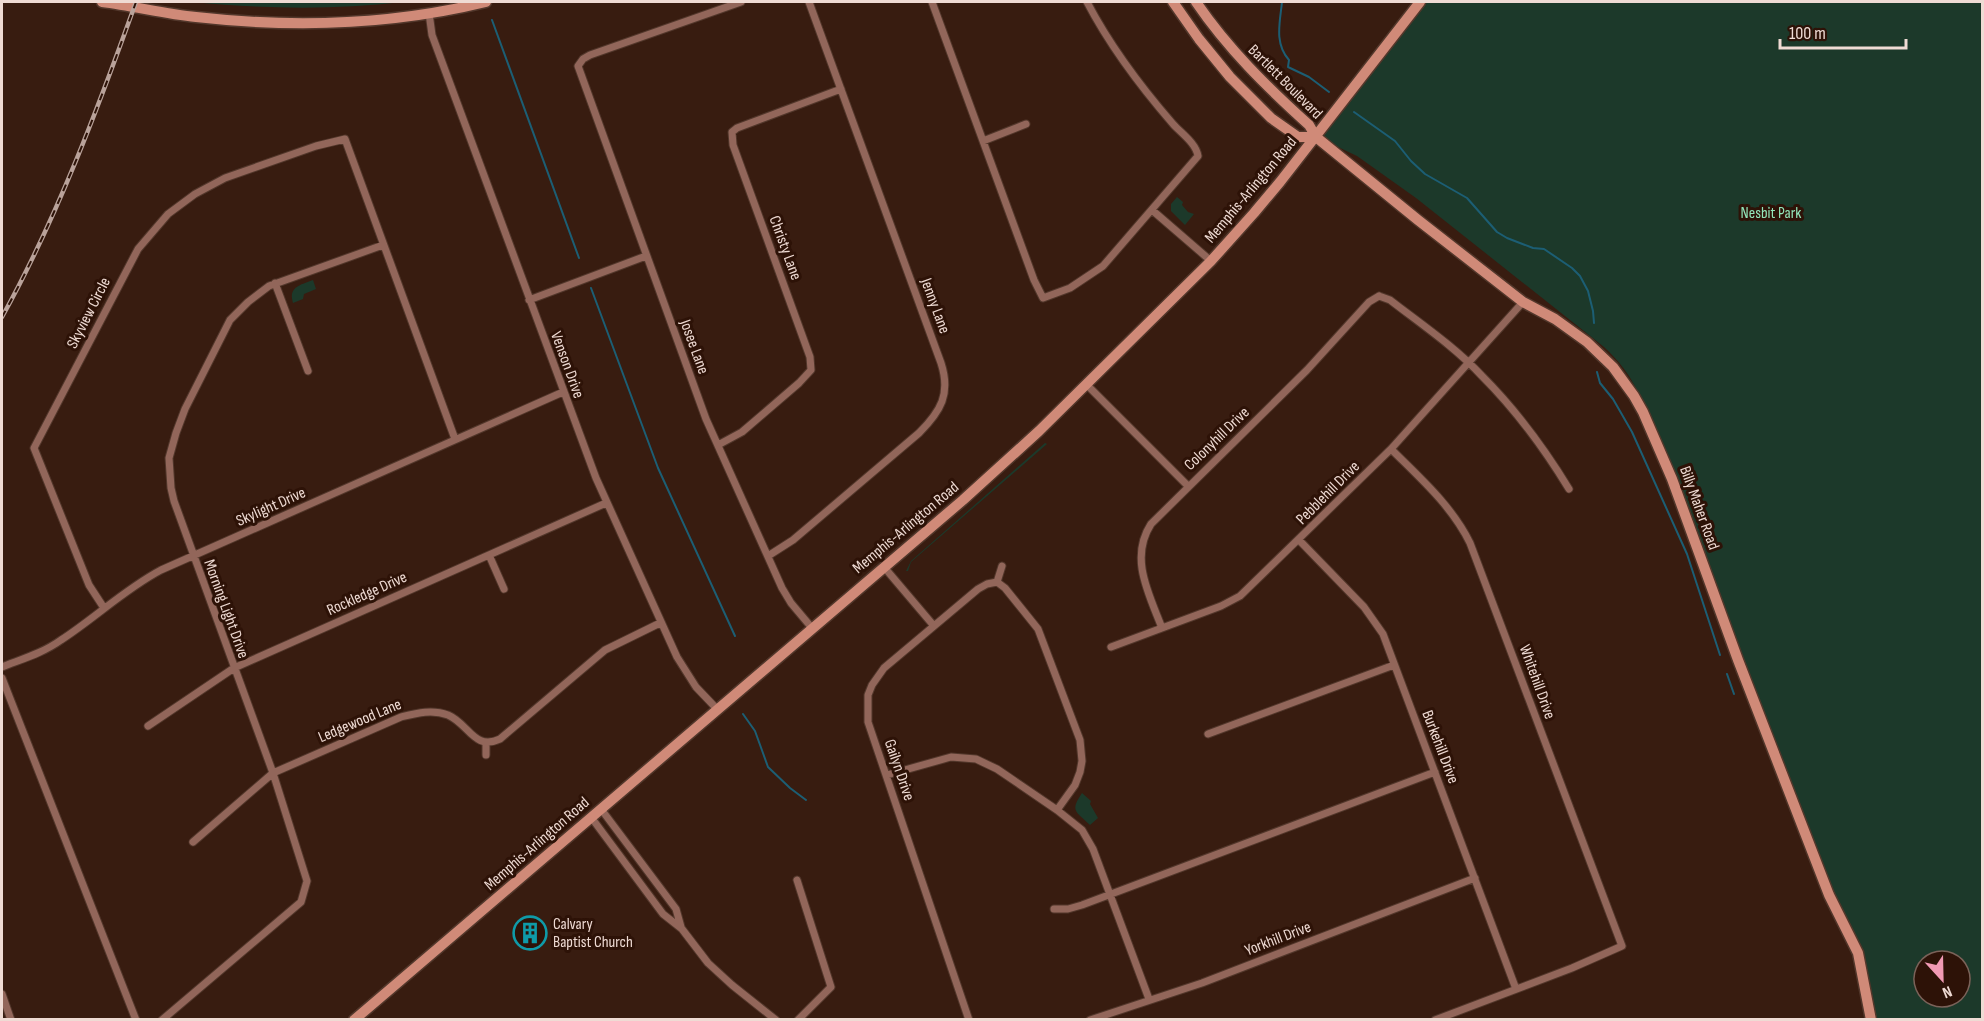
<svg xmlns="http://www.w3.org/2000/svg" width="1984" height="1021" viewBox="0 0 1984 1021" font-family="'Sofia Sans Condensed',sans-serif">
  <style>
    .green { fill: #1c392a; fill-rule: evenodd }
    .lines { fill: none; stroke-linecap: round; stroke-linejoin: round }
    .stream { stroke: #1c5e74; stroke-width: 2 }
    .street-casing { stroke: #52372b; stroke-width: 9 }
    .secondary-casing { stroke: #52372b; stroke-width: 13 }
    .street { stroke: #92665a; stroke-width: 7 }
    .secondary { stroke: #d08a78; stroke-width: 10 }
    .rail-casing { stroke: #b9a29a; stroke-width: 4.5 }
    .rail { stroke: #2d1207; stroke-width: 2; stroke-dasharray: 7; stroke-linecap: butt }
    .labels { text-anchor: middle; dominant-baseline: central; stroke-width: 6; stroke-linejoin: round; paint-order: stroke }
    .street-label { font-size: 16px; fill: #efdbd4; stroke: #2d1207 }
    .park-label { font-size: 16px; fill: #92e6ba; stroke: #2d1207 }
    .poi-label { font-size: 16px; fill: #efdbd4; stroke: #2d1207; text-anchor: start }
  </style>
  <rect width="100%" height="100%" fill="#381c10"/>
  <path class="green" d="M193,2h210c-69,8 -139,7 -210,0z
    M1420,2h562v1017h-113l-8,-58 -89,-199 -130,-361c-10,-23 -19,-36 -38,-54l-188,-149 -59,-42 -42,-20zM1924,961h36v36h-36z
    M1177,197l6,5 -1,3 6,7 6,2 -9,11 -14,-14v-7z
    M313,280l3,9 -12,5 -1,5 -10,4c-5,-16 7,-18 20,-23z
    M1045,443l2,1 -136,118 -3,9h-2l5,-10z
    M1082,793l9,8 -1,3 8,14 -8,7c-15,-14 -20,-14 -8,-32z"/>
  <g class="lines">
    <path class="stream" d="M1282,2c-2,20 -8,41 7,58l-1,7 21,10 20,15
      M492,20l87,238
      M1354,112l41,29 16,20 14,13 42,24 30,34 10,6 26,10 11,1 28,19 8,8 8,15 5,20 1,12
      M591,288l67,180 77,168
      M1597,372l3,11 13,16 19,33 55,122 33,101
      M1727,674l7,20
      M743,714l12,17 13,36 22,21 16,12"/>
    <defs>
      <path id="street" d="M741,2l-151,53 -7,4 -5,7 128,353 76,169 9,15 21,25
        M932,2l102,278 9,18 27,-10 33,-22 95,-110c-2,-13 -17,-23 -25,-32 -33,-38 -63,-78 -86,-122
        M429,13l3,22 164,443 81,179 19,30 21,22
        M983,141l43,-17
        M1152,210l59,51
        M275,283l33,88
        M1379,296l11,4c31,24 65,47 92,76 34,34 62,72 87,113
        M529,300l117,-44
        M1087,385l101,101
        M718,445l24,-13 57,-49 12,-13 -1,-13 -77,-212 -1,-13 5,-4 104,-39
        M1391,449c29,29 61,57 79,94l152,403 -50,22 -137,52
        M1299,540l65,67 19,27 133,355
        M489,555l15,34
        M768,556l25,-16 126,-107c22,-22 32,-39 22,-70l-132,-361
        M884,567l50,59
        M997,582l8,6 33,41 42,111 2,21 -2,11 -5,13 -18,25
        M997,582l5,-16
        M104,608l-15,-23 -55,-137 104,-199 30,-35 27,-20 30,-16 91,-32 29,-7 110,300
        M1162,628c-13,-34 -33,-70 -11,-104l156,-154 62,-68 10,-6
        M1111,647l110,-41 19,-10 151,-147 132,-147
        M2,667c20,-8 41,-14 59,-27 34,-22 64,-51 100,-70l402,-178
        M2,678l134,342
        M148,726l86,-58 372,-165
        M1208,734l186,-69
        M486,755v-12
        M887,775l64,-18 25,2 21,10 60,41 25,20 11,19 56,150
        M601,809l75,100 5,18
        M591,817l72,97 19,15 26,34 24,22 44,35
        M193,842l80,-69 128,-56c16,-4 31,-8 47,-2 21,9 26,36 52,24l105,-89 55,-27
        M797,880l34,107 -33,33
        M1054,909h14l14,-4 353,-133
        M2,994l9,26
        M162,1020l139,-118 6,-21 -34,-108 -99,-272 -3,-13 -2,-30 7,-25 9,-24 45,-89 18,-18 21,-16 114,-41
        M969,1020l-101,-298v-27l4,-10 12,-17 94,-79 9,-5 10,-2
        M1090,1020l112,-37 273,-105"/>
      <path id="secondary" d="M102,2c32,4 63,12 94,15 97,11 196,8 290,-15
        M1173,2l26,37 31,38 41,41 27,19h18
        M1196,2c32,47 71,85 113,123l7,12 102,83 105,82 32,17 32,23 26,25 21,29 9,16 29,67 66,181 91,235 29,58 13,67
        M354,1020l609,-520 76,-69 172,-170 43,-48 26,-31 140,-180"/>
    </defs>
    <use href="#street" class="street-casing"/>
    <use href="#secondary" class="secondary-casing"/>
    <use href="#street" class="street"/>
    <use href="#secondary" class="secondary"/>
    <defs>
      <path id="rail" d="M2,317c55,-99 96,-209 134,-315"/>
    </defs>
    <use href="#rail" class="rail-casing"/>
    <use href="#rail" class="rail"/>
  </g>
  <defs>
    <symbol id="building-ring" viewBox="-11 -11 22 22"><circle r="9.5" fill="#2d1207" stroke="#0f9aa8" stroke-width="1.5"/><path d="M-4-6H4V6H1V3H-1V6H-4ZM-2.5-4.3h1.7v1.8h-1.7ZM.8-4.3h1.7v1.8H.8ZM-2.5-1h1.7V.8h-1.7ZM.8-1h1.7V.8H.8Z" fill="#0f9aa8"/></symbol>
  </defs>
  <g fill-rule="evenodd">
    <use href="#building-ring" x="511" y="914" width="38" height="38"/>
  </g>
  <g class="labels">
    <g class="street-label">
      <text transform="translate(1285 82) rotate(45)">Bartlett Boulevard</text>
      <text transform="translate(1251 190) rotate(-50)">Memphis-Arlington Road</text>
      <text transform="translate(785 248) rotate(70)">Christy Lane</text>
      <text transform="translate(935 306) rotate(70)">Jenny Lane</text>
      <text transform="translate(89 313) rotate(-63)">Skyview Circle</text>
      <text transform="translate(694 347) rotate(70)">Josee Lane</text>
      <text transform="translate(567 365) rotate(70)">Venson Drive</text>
      <text transform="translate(1217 439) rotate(-44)">Colonyhill Drive</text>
      <text transform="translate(1328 493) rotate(-45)">Pebblehill Drive</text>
      <text transform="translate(271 507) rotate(-24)">Skylight Drive</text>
      <text transform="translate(1699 508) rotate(70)">Billy Maher Road</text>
      <text transform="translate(906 528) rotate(-40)">Memphis-Arlington Road</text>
      <text transform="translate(367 594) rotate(-24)">Rockledge Drive</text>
      <text transform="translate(226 609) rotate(70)">Morning Light Drive</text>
      <text transform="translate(1537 682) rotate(70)">Whitehill Drive</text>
      <text transform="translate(360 721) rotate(-23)">Ledgewood Lane</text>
      <text transform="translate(1440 747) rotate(69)">Burkehill Drive</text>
      <text transform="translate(899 770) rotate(71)">Gailyn Drive</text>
      <text transform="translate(537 844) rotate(-41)">Memphis-Arlington Road</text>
      <text transform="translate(1278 939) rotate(-21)">Yorkhill Drive</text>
    </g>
    <g class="park-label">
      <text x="1771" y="213">Nesbit Park</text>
    </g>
    <g class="poi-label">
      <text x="553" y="924">Calvary<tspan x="553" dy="18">Baptist Church</tspan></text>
    </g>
  </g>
  <rect width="1984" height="1021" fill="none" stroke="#efdbd4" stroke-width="6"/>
  <g transform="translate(1942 979) rotate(158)"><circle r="28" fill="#2d1207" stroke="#7b6259" stroke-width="1.5"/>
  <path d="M0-4.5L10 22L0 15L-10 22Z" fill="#f19ab4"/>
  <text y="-9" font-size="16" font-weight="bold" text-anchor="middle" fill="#efdbd4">N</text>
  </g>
  <path d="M1780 39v9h126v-9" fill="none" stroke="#efdbd4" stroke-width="3"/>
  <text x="1789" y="39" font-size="18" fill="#efdbd4" stroke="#2d1207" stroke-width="4.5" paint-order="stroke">100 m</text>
</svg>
